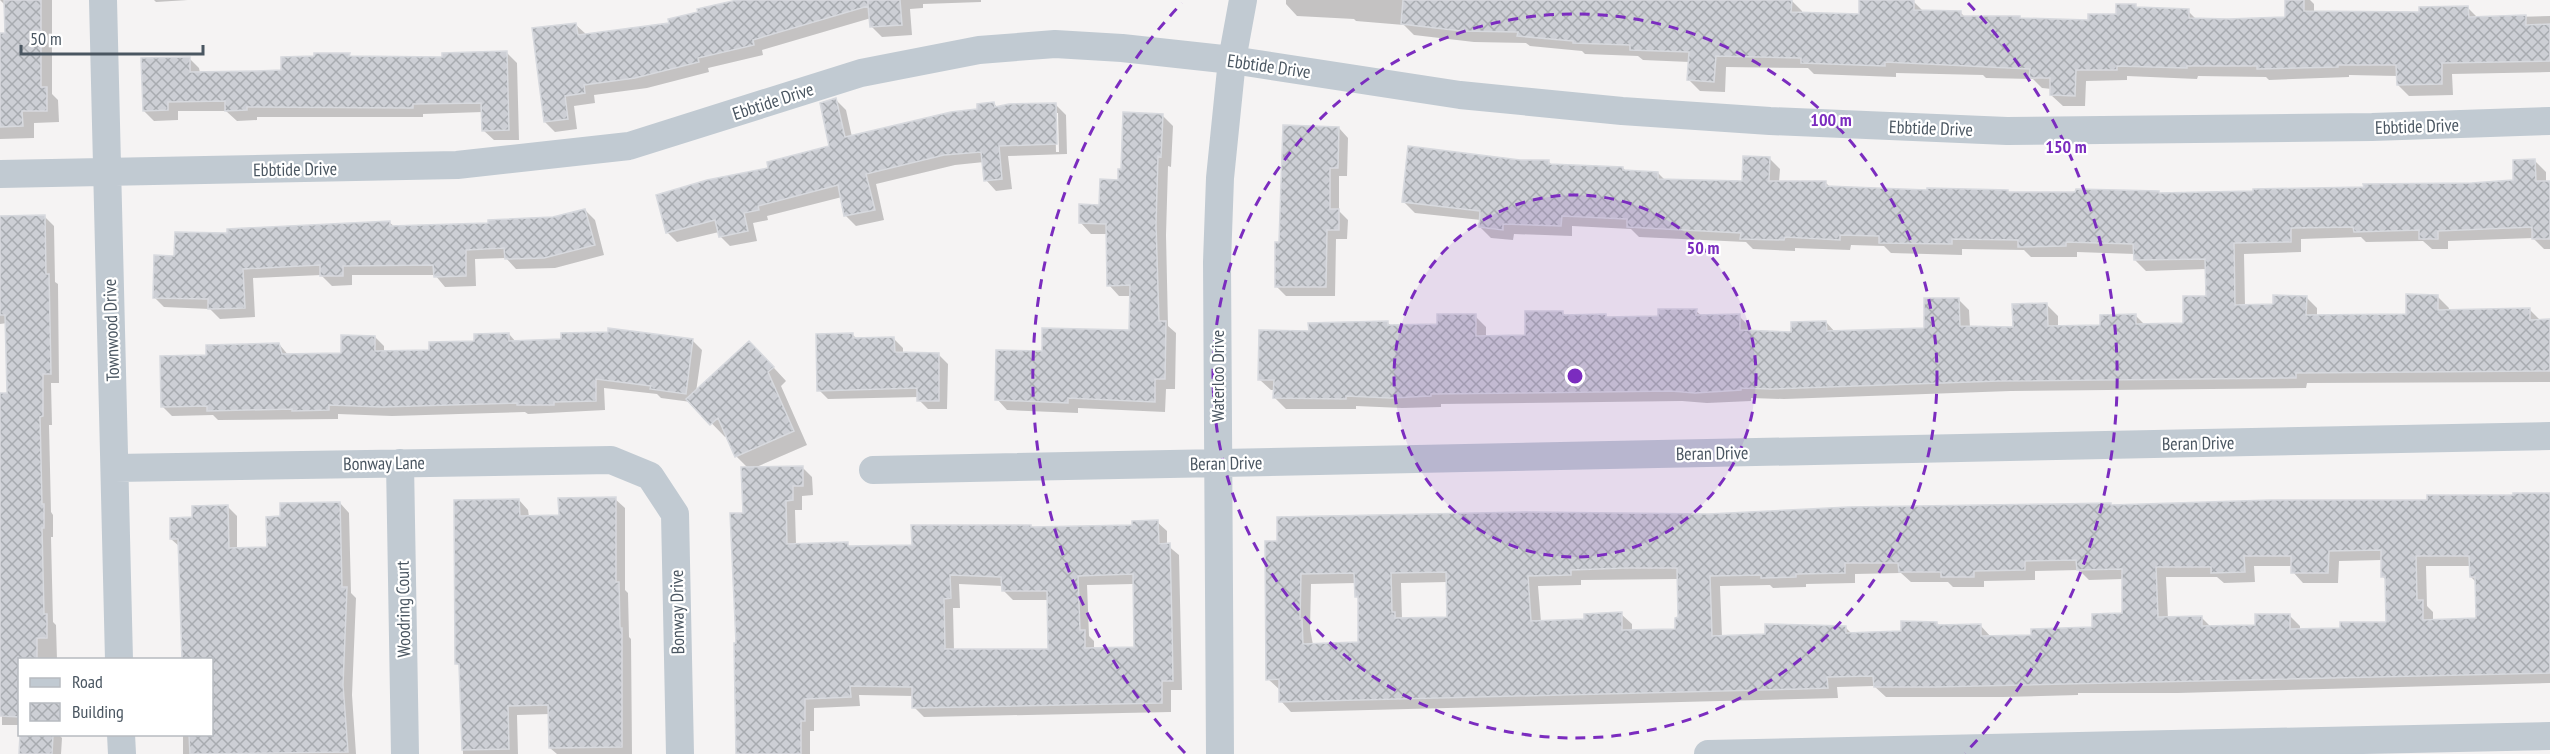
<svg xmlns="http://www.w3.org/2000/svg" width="2550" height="754" viewBox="0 0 2550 754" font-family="'PT Sans Narrow',sans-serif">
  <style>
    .shadow { fill: #0003; fill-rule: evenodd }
    .building { fill: url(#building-cross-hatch); stroke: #d7d9de; stroke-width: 1.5; fill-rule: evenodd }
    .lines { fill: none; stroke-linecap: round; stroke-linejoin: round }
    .minor { stroke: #c1cad2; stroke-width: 28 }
    .ring { fill: none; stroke: #7b2cbf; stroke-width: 3; stroke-dasharray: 10 8 }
    .labels { text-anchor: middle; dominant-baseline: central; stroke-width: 4.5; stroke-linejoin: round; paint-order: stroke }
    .street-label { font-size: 18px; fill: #4a5661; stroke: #fff }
    .centre { fill: #7b2cbf; stroke: #fff; stroke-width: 3 }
    .ring-label { font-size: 18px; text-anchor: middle; font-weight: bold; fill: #7b2cbf; stroke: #fff; stroke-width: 4.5; stroke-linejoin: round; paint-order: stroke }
  </style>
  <defs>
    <pattern id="building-cross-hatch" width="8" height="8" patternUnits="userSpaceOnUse" patternTransform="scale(1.5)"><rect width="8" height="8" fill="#cdcfd5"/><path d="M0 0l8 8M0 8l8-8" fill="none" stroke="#a8abb0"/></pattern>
  </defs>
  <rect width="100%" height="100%" fill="#f5f3f3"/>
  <path class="shadow" d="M0,0h52v94l6,6 1,22 -25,1v15l-34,1v-104h6l-1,-30z
    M154,0h34l-32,2z
    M744,0h237v2l-58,2v4l-13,1 2,26 -30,2 -11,-11v-8l-109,32 1,5 -55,13 1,4 -62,16 -53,7 1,8 -21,3 3,23 -22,3 -10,-10 31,-97 11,10 84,-11z
    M1286,0h505l11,11v3l58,1 1,-15h10l42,1 11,11 37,1 4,4 125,4 28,-6 17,-9 3,3 50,2 9,9 90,-1v-19h23l4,4v8l107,1 47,-5 10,10 72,-2v56l-98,2 1,21 -44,1 -11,-11v-9l-49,-1v2l-80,3 -3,-3 -68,-1 -1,3 -70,-3v4l-41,1 -1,25h-22l-12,-11 1,-6 -10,-1 -9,-9 -47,-1 -3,-3 -87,-2v4l-27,-1 -55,-2 -6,-6 -82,-1 -1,25 -25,-1 -11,-11 1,-18 -47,-2 -5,-4 -53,-2 -3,-3 -52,-5 -4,-3 -52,-1 -60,-7 -10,-10 -48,-4 -2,-2 -57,-3 -11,-12z
    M507,53l10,10 2,77h-25l-11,-10v-18l-60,2v3h-166v3l-20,1 -11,-10h-48v9l-24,1 -10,-10 45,-53 10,10 1,5 83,-2 66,-16 3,3 91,1z
    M836,100l10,10 6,27 127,-27 15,-6 4,4 57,-4 11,11 1,39 -59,2 4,33 -16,2 -10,-11 -2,-18 -29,3 -79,19 8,36 -28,6 -10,-10 -4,-19 -75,19 1,4 -15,3 4,18 -27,5 -10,-10 -1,-4 -42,10 -10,-10 103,-63 61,-22zM1055,113h3l1,39h-3z
    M1162,115l11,11 -2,41 -3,-1 -2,69 2,91 8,7 -1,56h-9l-1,23 -87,-4v5l-71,-3 -10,-11 46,-46 88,-22 1,-35h-13l-10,-11 -2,-51h-16l-10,-11 20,-17 18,-24 3,-11z
    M1339,128l9,10 -1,38h-8v35l9,9 -1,19h-11l-1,57h-49l-10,-10 5,-42z
    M1769,158l11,11 -1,13 47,1 4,4 98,5 80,-1 2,3 149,-2 2,2 311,-9 43,-3 20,-21 11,11v10h4v67h-6l-11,-11 -85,3v8h-16l-9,-8 -57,1 -5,-5 -60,2v13l-57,2 1,52h29l32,-9 11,11v8h90l31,-19 11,11 -1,3 82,-1 11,11h9v61l-243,1 -1,5 -295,3 -227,8 -33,-1v3l-44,2 -25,-2 -241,3v3l-39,1 -46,-2v3h-70l-11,-11v-8h-4l-11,-10 50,-47 78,-10 4,4 47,-2 36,-9 11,11v10l41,-1 35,-24 5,5 38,-1 3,3 51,-2 37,-6 6,5h37l11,11v5l43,2 33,-12 9,10 91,-2 33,-30 10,10 1,18 44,1 33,-24 11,11v11l44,-1 33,-11 10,10 40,-1 22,-26 -1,-29 -60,2 -11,-11v-6l-58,-2v5h-46l-7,-7 -62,-1v6l-71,-2 -7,-7 -33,-1 -1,5 -55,-2v3l-42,-2 -7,-7 -107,-5 -8,-8 -59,-3v10l-58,-2 -1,6 -22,-2 -11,-11 1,-7 -66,-7 -11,-11 116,-40h29l4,4 70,2 4,4 31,1 7,7 78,2z
    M585,210l10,10 9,35 -49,13 -39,1 -10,-11 -31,1 1,27 -31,1 -10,-12h-83v10l-20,1 -11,-11 -68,3 2,39 -35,2 -10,-10 -46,-2 -10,-10 22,-40 53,-22 160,-13 6,5 95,-3 63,-5z
    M45,217l9,9 1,56 3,2 1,99h-8l1,42h-3l2,87 2,3v22h-2l2,85 3,3 1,35h-37v65h-18l-2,-331h8l-1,-71 -7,1v-48z
    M509,334l7,8 176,-2 10,10 -6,42 67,-36 23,25 -5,5 26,59 -53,23 48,-1 10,10 1,18 -11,1v14h-7l1,35 51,-1 4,4 62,-2 117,-20 3,3 100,-2 24,-5 10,9v14l12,10 3,135h-11v22l-247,5 -10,-10v-11l-55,-1 1,11 -46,2v23h-4v23h-73l7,-240 4,-46 -12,-12 -9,-21 -2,2 -34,-35 -30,-4 -4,-4 -53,-6 1,22 -77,4 -3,-2 -133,4 -54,-2v5l-120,1 -5,-5 -41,1 -10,-10 46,-50 71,-12 10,12 53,-2 33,-17 9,9v6h46zM959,584l44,2v4l10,10h35l2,50h-96l-1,-42h7zM1134,584l1,64 -41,1v-8l-5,-5 -2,-51z
    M852,334l6,6 36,-1 9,9v6l36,1 9,9 -1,45h-19l-9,-9v-3l-91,2 -9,-9z
    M2550,495v188l-372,10h-100v2l-75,2h-117l-12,-11 -37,1 1,11 -547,14 -10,-11 -1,-11 -12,-11 -2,-137 443,-27 720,-14zM2382,560v16l5,5 1,42 -46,6 -42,1v-4l-11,-11 -32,11 -46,1 -10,-10 -33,2 -2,-42h51l7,6 31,-1 -1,-16h39v6l10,11h35l1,-22zM2426,566h45v11l6,6 1,37 -45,1v-9l-6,-6zM2079,570l10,10 34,-1 1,35 -31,15 -61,7 -41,1 -11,-12 -40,1 -3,-3 -35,9 -50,2 -7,-7 -78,8 -45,2 -2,-51 50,-1 3,3 33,-1v-3l49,-1v-9l46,-1 10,9h37l5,5h31v-6l51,-1v-9zM1679,579l1,40 -3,12h-45v-7l-11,-10 -35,7 -45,1 -3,-36 43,-1v-5zM1447,582l1,36 -46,1 -1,-36zM1356,583v13l3,3 1,44 -47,2 -3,-16 1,-45z
    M615,499l10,9v82l3,3 1,44 2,2 1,115h-75l-7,-6v-34l-33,1 1,39h-55l-3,-88 -3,-3 62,-163 9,10 1,7 31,-1z
    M340,503l9,10 2,80 5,5 -4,97 4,59h-173v-20h29v-74h-30l-2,-113 -9,-8 22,-20 34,-13 10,10v33h31l14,-31z
    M21,734h37l4,4 -1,16h-40z"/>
  <path class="building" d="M4,0h37v87h6v24h-25l1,15 -23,1v-94h5z
    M737,0h131v5v-5h32l2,25 -32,2 -2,-21 -115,34 1,5 -56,13 1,4 -64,16 -51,7 1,8 -20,3 3,23 -24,3 -12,-94 44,-5 2,12 91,-12 -1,-4 30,-7 -1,-3z
    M1403,0h389l-1,12 68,2v-14h55v10l47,1v5h59v2l68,2v-6h28v-10h20v3l53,2v9l39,1 57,-2v-17h19v11l115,1v-5l49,-1 1,11 57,-2v10l24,-1v37l-108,2v21l-45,1 -1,-20h-58v2l-81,2v-3h-70v2l-70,-2v4h-41l-1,26 -25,-1v-17h-21l1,-9 -145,-7v4l-84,-3v-5l-85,-2 -2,26 -27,-2 2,-28 -59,-2v-5l-57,-2v-2l-56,-5 1,-4 -56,-1 -61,-7z
    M507,51l2,79 -27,1 -1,-28 -68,1v4l-166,-1v3l-22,1v-10l-57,1v8l-25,1 -2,-53 49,-1v15l67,-1 24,-1v-13l33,-1v-3h36l-1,3 93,1v-4z
    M836,98l9,39 106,-25 26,-3v-5l17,-2 1,5 14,-3 47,-1 1,41 -58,2 3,33 -18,2 -3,-29 -37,3 -78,19 9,36 -31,6 -6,-31 -80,21 1,4 -15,3 4,18 -29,6 -4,-17 -49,13 -10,-38 51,-15 61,-12 -1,-6 62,-16 -9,-43z
    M1123,112l40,2 -2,43 -3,-1 -2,68 3,97h7l-1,58h-10v23l-87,-4v5l-73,-3 1,-50 46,1v-23l87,2 1,-45 -23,1 -1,-62 -27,-1v-19l20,1 1,-26 18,1v-11h3z
    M1283,125l56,2 -1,41h-8v41h9v21h-12l-1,57h-51v-45h4z
    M1408,146l112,14h29v4l74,3v3l35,2v7l84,2 1,-25 27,1 -1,24h57v5l101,4v-2l81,2v2h67l1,-3 83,2v2l94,-2v-2l111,-2 -1,-3 109,-1 41,-3v-20l22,-1 1,22h14v58h-18v-12l-94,4v8h-19v-9l-65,2 -1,-5 -62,1v14l-57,1 1,62 38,-1v-9l34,1 -1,19 100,-1v-20l32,1v15l92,-2v12l20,-1v52l-254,2v5l-297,3 -227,8 -31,-1v2l-46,3 -24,-2 -152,2 -88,1v2l-40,2 -45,-2v3l-73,-1 1,-18h-16l1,-50 50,1 -1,-8 80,-2v4l49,-1v-10h39v22l49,-1v-24h38v4l43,-1v3l52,-1v-7h39l-1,6 44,-1v16l51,2v-10l35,-1 1,10 97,-3v-30h35l1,28 53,1 -1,-23 35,-1 1,23 52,-1v-10l36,-1v10l47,-1v-27h23l-1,-37 -71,1 -1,-16 -67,-2v4l-48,1v-7l-66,-1v5l-73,-1v-7l-39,-1v5l-55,-3 -1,3 -44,-1 1,-6 -114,-6v-8l-65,-3 -1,10 -58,-2v6l-24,-3 1,-16 -78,-9z
    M585,209l10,36 -51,13 -39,1 -1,-11 -38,2v26l-32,1 -1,-12 -90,1v10h-23v-11l-77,4 2,39 -37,1v-10l-55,-1 1,-43 20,1 1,-24 52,1v-4l163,-8v5l98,-3v-3l65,-3z
    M45,215l1,59h3l2,100h-8v42l-3,1 2,87h2v24h-2l2,86h3v24h-10v22h-17v57l-20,-1v-323h7l-2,-78h-5v-99z
    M608,328l85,11 -7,55 -36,-5 1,-3 -55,-7v22l-42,1v3h-37v-2l-135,4 -53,-2v5l-37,1v-2l-85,2v-5l-46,1 -1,-51 46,-1v-10l73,-2 3,11 59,-1v-18l34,1v15l54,-1v-8l45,-1v-7l35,-1v8l52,-2v-6l47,-1z
    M853,333v5l41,-1 1,15 44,1v48h-22v-13l-100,3 -1,-57z
    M749,341l25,26 -6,5 26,59 -59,26 -17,-39 -8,7 -24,-26z
    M803,466v20h-10v14l-7,1 1,43 61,-2v4l64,-1 -1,-20h120v2l101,-2v-4l26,-1 1,24 11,-1 2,84 1,54h-11v22l-250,5v-21l-62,-1 1,11 -46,2v22h-4v33h-65l-2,-111h2l-6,-130h13l-2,-46zM1133,574l1,73 -49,1v-18h-5l-2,-54zM950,575l51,2 1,14h45l1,58h-103l-1,-50 7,-1z
    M2513,493h37v180l-615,14h-61l-1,-11 -46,1 1,11 -26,1 -523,13v-23l-13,1 -1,-139h12v-24l250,-5 182,2 140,-7 206,-3 56,-1v2l160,-5h156v-5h86zM2381,550v27h4l1,45h-46v6l-50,1v-15h-35v11l-53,1v-10l-44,1 -2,-50h55v6l34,-1 -1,-16h47v17h37l1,-22zM2416,556h53l1,21h5l1,41 -53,2v-20h-6zM2076,560l1,10 45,-1v44l-30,1v13l-61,2v6l-50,1v-12l-44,1v-3l-36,-1v10l-55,2v-7l-81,-2v10l-53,2 -2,-60 51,-1v3l35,-1v-3l49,-1v-10h53l1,9h42v5h33v-6l51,-1v-9zM1625,568h52l1,49 -3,1v11l-53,1v-18l-38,2v5l-53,2 -3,-45 43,-1v-5zM1446,572l1,45 -52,1v-6h-3l-1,-39zM1354,573l1,24h3v45l-55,2 -1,-25h-2l1,-45z
    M616,497v85h3l1,46h2v119l-73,1 -1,-43 -40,1 1,43 -47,1 -3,-86h-4l-1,-164 65,-1 1,17 39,-1 -1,-17z
    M340,502l2,85h5l-4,98 5,67 -158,2 -1,-19h23v-75h-30l-4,-121h-8v-21l22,-1v-11l36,-1 1,43 38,-1 -1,-30 14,-1v-13z
    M20,735h33l-1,19h-33z"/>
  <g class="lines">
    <path class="minor" d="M103,0l16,660
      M0,174l457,-9 172,-19 232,-73 118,-23 76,-6 67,4 110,12 228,35 162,16 148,10 237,10 365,-4 178,-6
      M400,463l5,291
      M115,468l496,-8 39,16 25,38 5,240
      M873,470l1677,-34
      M121,734l1,20
      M1220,754l-3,-492 3,-84 12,-118 11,-60
      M1708,754l842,-18"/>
  </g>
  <circle cx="1575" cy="376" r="181" fill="#7b2cbf" fill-opacity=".12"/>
  <g class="ring">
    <circle cx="1575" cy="376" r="181"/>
    <circle cx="1575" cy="376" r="362"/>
    <path d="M1185 753A542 542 0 0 1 1182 3M1968 3A542 542 0 0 1 1965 753"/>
  </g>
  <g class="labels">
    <g class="street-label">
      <text transform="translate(1269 66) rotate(8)">Ebbtide Drive</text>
      <text transform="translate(773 101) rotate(-18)">Ebbtide Drive</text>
      <text transform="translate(2417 126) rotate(-2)">Ebbtide Drive</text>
      <text transform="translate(1931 128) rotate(2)">Ebbtide Drive</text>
      <text transform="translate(295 169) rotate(-1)">Ebbtide Drive</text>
      <text transform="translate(111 330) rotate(-92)">Townwood Drive</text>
      <text transform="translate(1217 376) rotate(-90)">Waterloo Drive</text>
      <text transform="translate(2198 443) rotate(-1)">Beran Drive</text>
      <text transform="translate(1712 453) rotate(-1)">Beran Drive</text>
      <text transform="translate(384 463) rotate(-1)">Bonway Lane</text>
      <text transform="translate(1226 463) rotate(-1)">Beran Drive</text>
      <text transform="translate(403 609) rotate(-91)">Woodring Court</text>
      <text transform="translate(677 612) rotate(-91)">Bonway Drive</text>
    </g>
  </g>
  <circle cx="1575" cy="376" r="9" class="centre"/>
  <g class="ring-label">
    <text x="1831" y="126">100 m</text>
    <text x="2066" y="153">150 m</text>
    <text x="1703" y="254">50 m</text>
  </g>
  <rect x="18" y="658" width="195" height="78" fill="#ffffff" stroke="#b7bbc0" stroke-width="1.5"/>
  <rect x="30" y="678" width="30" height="9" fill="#c1cad2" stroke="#b7bbc0" stroke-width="1.5"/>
  <text x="72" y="688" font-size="18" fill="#4a5661">Road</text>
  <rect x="30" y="703" width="30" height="18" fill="url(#building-cross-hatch)" stroke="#b7bbc0" stroke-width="1.5"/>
  <text x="72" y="718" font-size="18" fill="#4a5661">Building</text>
  <path d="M21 45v9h182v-9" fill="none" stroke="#4a5661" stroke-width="3"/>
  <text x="30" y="45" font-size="18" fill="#4a5661" stroke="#ffffff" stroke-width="4.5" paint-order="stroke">50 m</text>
</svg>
